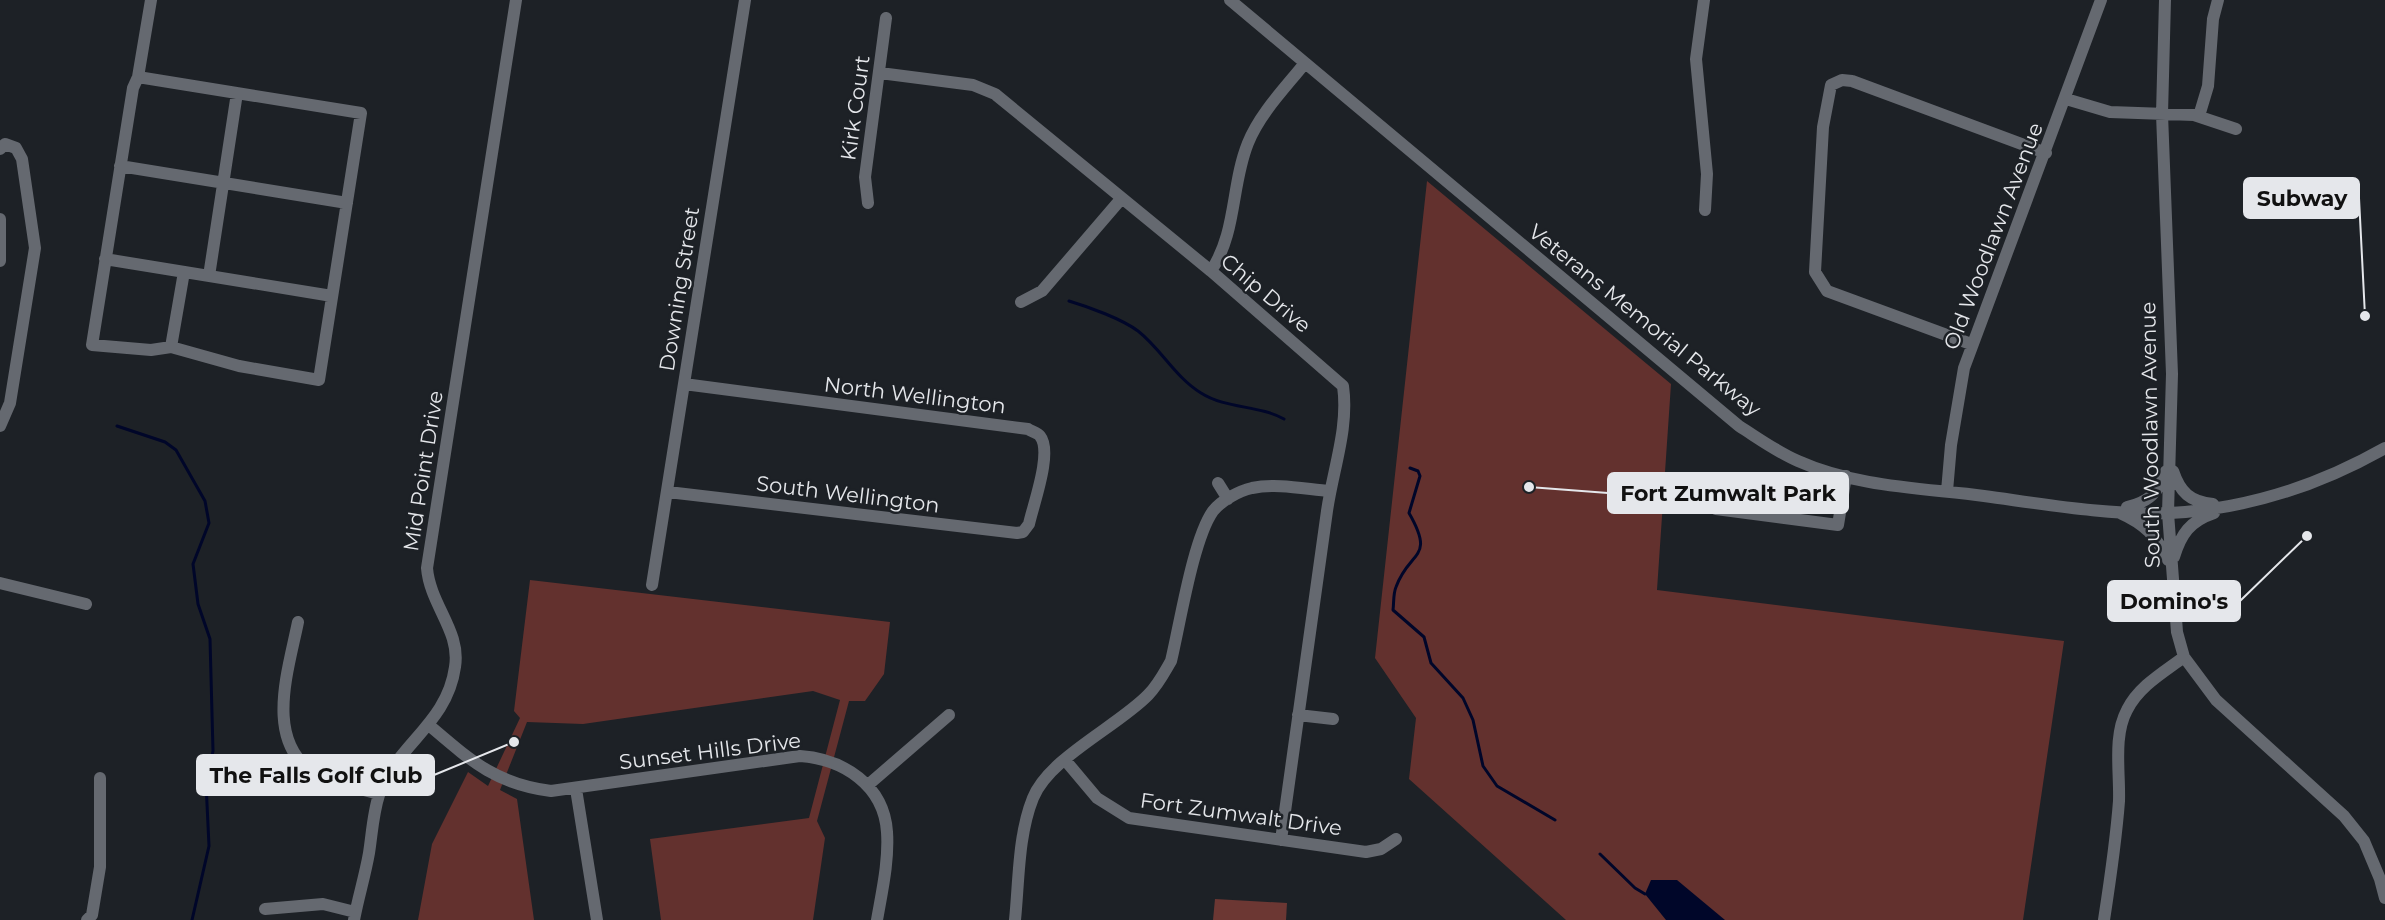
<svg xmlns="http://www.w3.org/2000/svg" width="2385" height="920" viewBox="0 0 2385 920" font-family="Montserrat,sans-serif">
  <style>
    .green { fill: #63312e }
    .forest { fill: #6c3733 }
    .water { fill: #000629 }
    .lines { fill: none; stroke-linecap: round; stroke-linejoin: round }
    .stream { stroke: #000629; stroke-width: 3 }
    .minor { stroke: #656970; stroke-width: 12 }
    .labels { text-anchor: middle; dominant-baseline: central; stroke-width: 5; stroke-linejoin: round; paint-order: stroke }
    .street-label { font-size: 21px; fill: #e5e7eb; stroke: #1d2126 }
    .leader { fill: none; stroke: #e5e7eb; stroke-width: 2 }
    .callout-dot { fill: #e5e7eb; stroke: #1d2126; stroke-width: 2 }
    .callout { fill: #e5e7eb; stroke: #e5e7eb; stroke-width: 2 }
    .callout-label { font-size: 22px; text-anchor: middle; font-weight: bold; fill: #111 }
  </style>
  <rect width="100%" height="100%" fill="#1d2126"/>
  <path class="green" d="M1427,181l244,203 -14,206 407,51 -41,279h-457l-157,-141 7,-61 -41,-60z
    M530,580l360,42 -6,52 -19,27h-16l-32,120 8,17 -12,82h-152l-11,-81 159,-21 31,-118 -27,-9 -230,33 -56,-2 -27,68 17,9 17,121h-116l14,-76 36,-72 20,14 32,-68 -6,-7z"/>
  <path class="forest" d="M1215,899l72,4 -1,17h-73z"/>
  <path class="water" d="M1651,880h26l48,40h-59l-21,-26z"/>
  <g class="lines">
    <path class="stream" d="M1069,301c20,6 53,18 69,30 23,18 37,46 63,62 25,16 58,12 83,26
      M117,426l48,16 11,8 29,51 4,22 -16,41 5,40 12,35 3,112 -7,32 3,63 -17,74
      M1410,468l8,3 2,5 -11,37c27,47 0,37 -13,74 -3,7 -2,16 -3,23l31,27 7,26 32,35 10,22 10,46 14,20 58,34
      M1600,854l35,34 10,6"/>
    <path class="minor" d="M1230,0l509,426c19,12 38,26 59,35 58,26 124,27 186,35 59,8 127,20 186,17 77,-4 148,-27 215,-65
      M1704,0l-8,59 11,115 -2,36
      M2165,0l-3,114 10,260 -4,139 9,119 7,25 32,43 128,116 20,25 16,38 5,19
      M880,73l93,12 22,9 216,177 132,115c6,42 -10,83 -16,125 -15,110 -31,219 -46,329
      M138,77l223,36 -42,267 -80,-14 -68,-19 -20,3 -59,-5 41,-257 5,-11 13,-77
      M2066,99l44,13 84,3 42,14
      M2199,116l9,-30 5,-67 5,-19
      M0,149l5,-5 11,4 6,11 13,89 -25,155 -10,23
      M120,166l227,37
      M868,203l-3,-26 21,-159
      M0,219v42
      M105,259l227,37
      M1211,271c26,-39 20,-86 37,-128 12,-30 38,-56 57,-80
      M209,276l28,-183
      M1021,302l21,-11 79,-92
      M1971,344l-144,-53 -12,-19 8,-145 8,-42 11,-5 10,1 194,72
      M171,347l13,-75
      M2173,471c7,21 17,31 40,33
      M1218,483l10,16
      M1947,491l4,-46 13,-77 137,-368
      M668,492l349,41 6,-1 6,-8c4,-19 24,-72 11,-88 -2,-3 -9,-5 -12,-7l-344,-45
      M2127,507c22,-5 32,-15 39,-36
      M1716,509l122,16 8,-49
      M2120,513c25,11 36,23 48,47
      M2174,557c7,-23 16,-36 40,-44
      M0,583l86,21
      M652,585l93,-585
      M298,622c-10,50 -35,121 19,153 17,10 43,13 62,19
      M1298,715l35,4
      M430,726c41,35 66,58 121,65l249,-35c43,3 84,29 87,76 2,29 -5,59 -10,88
      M1065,760l32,38 32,20 237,34 15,-3 15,-10
      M868,785l81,-70
      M576,789l21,131
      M265,909l58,-5 32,8
      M87,920l5,-5 8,-48v-89
      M354,920c4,-22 11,-44 15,-67 3,-19 4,-40 10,-58 16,-50 68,-70 76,-128 6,-36 -25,-62 -28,-99l89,-568
      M1015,920c4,-39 3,-85 18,-122 16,-40 85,-72 115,-103 10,-10 16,-22 23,-34 9,-37 22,-122 42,-150 9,-11 26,-20 39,-23 25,-5 53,1 78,3
      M2104,920c6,-39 12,-79 15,-119 1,-29 -6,-65 8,-91 12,-24 37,-38 57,-53"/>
  </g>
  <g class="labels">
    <g class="street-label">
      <text transform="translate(855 108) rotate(-82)">Kirk Court</text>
      <text transform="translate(1993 236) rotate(-69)">Old Woodlawn Avenue</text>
      <text transform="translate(679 289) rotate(-81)">Downing Street</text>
      <text transform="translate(1266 293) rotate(40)">Chip Drive</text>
      <text transform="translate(1645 320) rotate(39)">Veterans Memorial Parkway</text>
      <text transform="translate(915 395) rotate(7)">North Wellington</text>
      <text transform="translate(2150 435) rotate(-91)">South Woodlawn Avenue</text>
      <text transform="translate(423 471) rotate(-81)">Mid Point Drive</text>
      <text transform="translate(848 494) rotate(7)">South Wellington</text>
      <text transform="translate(710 751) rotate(-7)">Sunset Hills Drive</text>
      <text transform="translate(1241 814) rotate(8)">Fort Zumwalt Drive</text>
    </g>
  </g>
  <path class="leader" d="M2365 316L2359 198M1529 487L1608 493M2307 536L2240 601M514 742L434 775"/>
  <g class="callout-dot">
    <circle cx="2365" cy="316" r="6"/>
    <circle cx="1529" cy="487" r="6"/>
    <circle cx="2307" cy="536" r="6"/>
    <circle cx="514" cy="742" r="6"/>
  </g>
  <g class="callout">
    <rect x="2244" y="178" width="115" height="40" rx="6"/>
    <rect x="1608" y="473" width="240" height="40" rx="6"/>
    <rect x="2108" y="581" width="132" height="40" rx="6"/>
    <rect x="197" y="755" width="237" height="40" rx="6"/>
  </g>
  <g class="callout-label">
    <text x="2302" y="206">Subway</text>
    <text x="1728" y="501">Fort Zumwalt Park</text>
    <text x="2174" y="609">Domino's</text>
    <text x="316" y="783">The Falls Golf Club</text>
  </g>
</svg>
